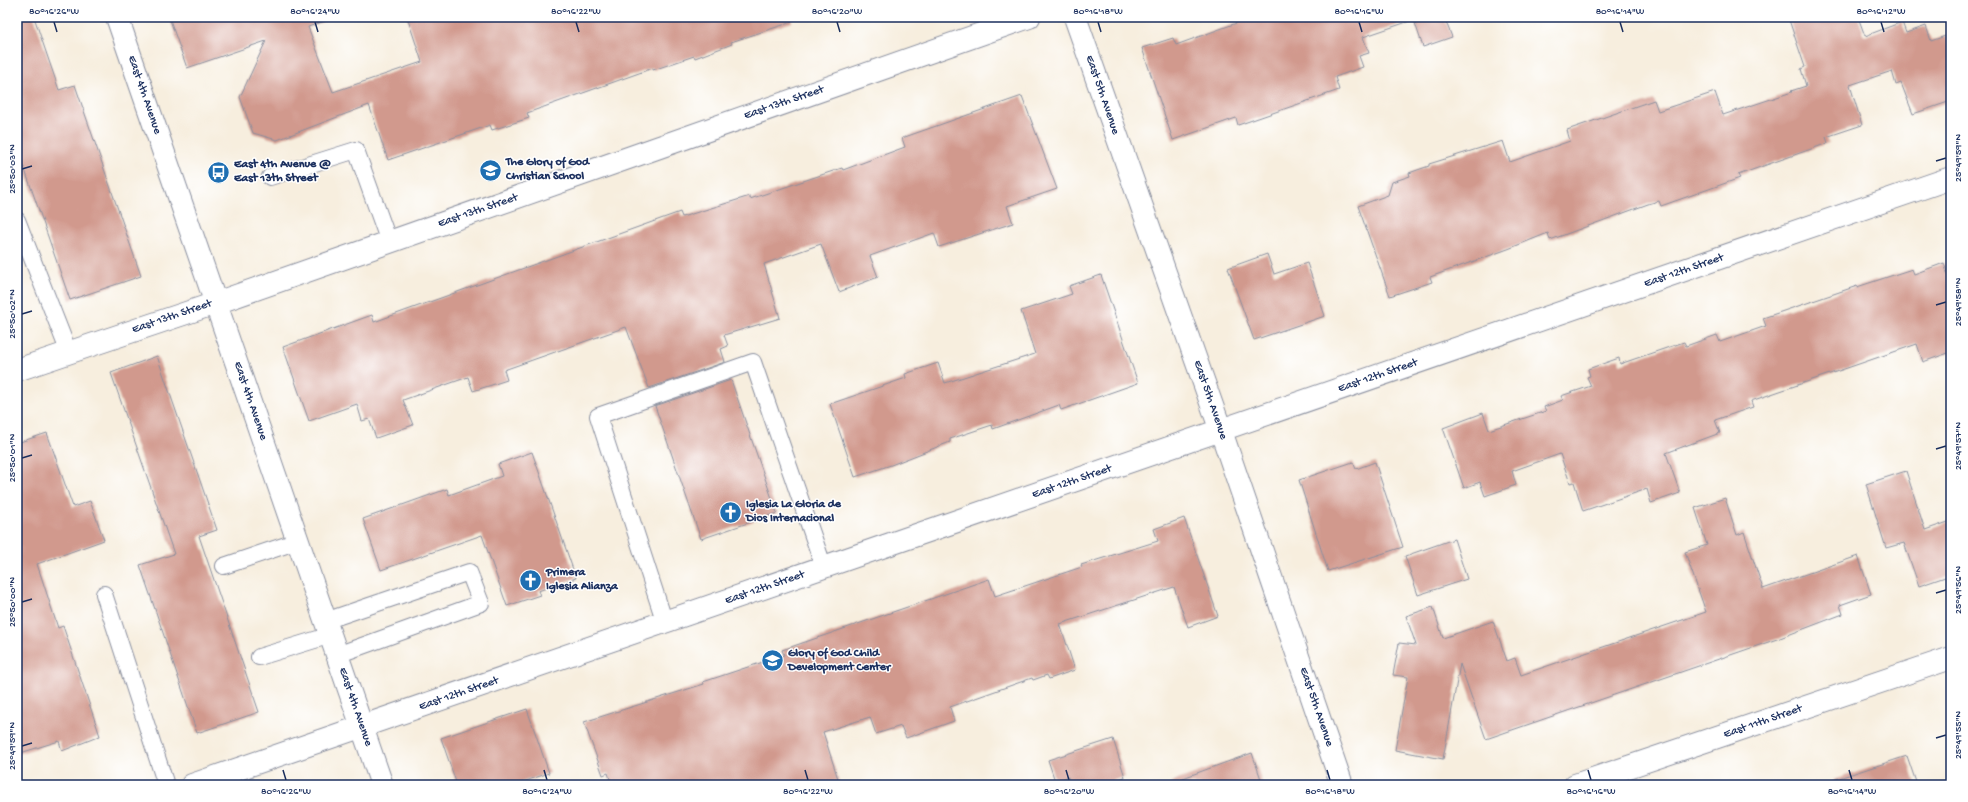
<svg xmlns="http://www.w3.org/2000/svg" width="1968" height="802" viewBox="0 0 1968 802" font-family="'Gochi Hand',sans-serif">
  <style>
    .building { fill: #d1998d }
    .lines { fill: none; stroke-linecap: round; stroke-linejoin: round }
    .lane-casing { stroke: #898e9e; stroke-width: 18 }
    .street-casing { stroke: #898e9e; stroke-width: 24 }
    .secondary-casing { stroke: #898e9e; stroke-width: 24 }
    .lane { stroke: #fff; stroke-width: 16 }
    .street { stroke: #fff; stroke-width: 22 }
    .secondary { stroke: #fff; stroke-width: 22 }
    .ticks { fill: none; stroke: #1b2f5e; stroke-width: 1.5 }
    .labels { text-anchor: middle; dominant-baseline: central; stroke-width: 3; stroke-linejoin: round; paint-order: stroke }
    .street-label { font-size: 12px; fill: #1b2f5e; stroke: #fff }
    .poi-label { font-size: 12px; font-weight: bold; fill: #1b2f5e; stroke: #fff; text-anchor: start }
    .neatline { fill: none; stroke: #1b2f5e; stroke-width: 1.5 }
    .ticks-label { font-size: 10px; text-anchor: middle; fill: #1b2f5e }
  </style>
  <rect width="100%" height="100%" fill="#fff"/>
  <filter id="ink" filterUnits="userSpaceOnUse"><feTurbulence type="fractalNoise" baseFrequency=".025" numOctaves="2"/><feDisplacementMap in="SourceGraphic" scale="8" xChannelSelector="R" yChannelSelector="G"/><feConvolveMatrix kernelMatrix="1 2 1 2 8 2 1 2 1" color-interpolation-filters="sRGB"/></filter>
  <filter id="wash" filterUnits="userSpaceOnUse"><feTurbulence type="fractalNoise" baseFrequency=".012" numOctaves="4" result="noise"/><feDisplacementMap in="SourceGraphic" scale="16" xChannelSelector="R" yChannelSelector="G"/><feGaussianBlur stdDeviation="0.9" result="paint"/><feColorMatrix in="noise" values="0 0 0 0 0 0 0 0 0 0 0 0 0 0 0 0 0 1.4 0 .05"/><feComposite in="paint" operator="in"/></filter>
  <g filter="url(#wash)">
    <rect width="100%" height="100%" fill="#f7eede"/>
    <g id="blocks">
      <path class="building" d="M17,17h17l25,73 16,-5 66,191 -71,24 -53,-153z
        M169,17h155l1,4 -17,6 25,65 89,-30 -15,-45h384l1,5 -61,20 1,2 -37,14 -1,-2 -41,14v-2l-126,45 2,5 -37,12 -2,-5 -102,35 -19,-55 -92,35 -24,-7 -13,-36 26,-56 -79,27z
        M1253,17h156l1,4 -47,16 6,16 -10,3 4,11 -28,10 4,13 -101,35 -2,-7 -63,22 -31,-92 31,-10 3,7z
        M1413,17h31l8,20 -29,10z
        M1788,17h70l7,19 37,-14 4,11 20,-7 5,15 20,-7v67l-38,13 -12,-31 -5,2 -4,-14 -42,14 12,40 -36,12 2,6 -90,32 2,3 -79,28 -2,-5 -11,3 -98,36 -2,-7 -40,16 -78,28 2,5 -42,14 -32,-90 30,-11 4,-13 18,-6 -1,-3 20,-7v-2l74,-23 7,21 60,-21 -3,-11 87,-30 4,11 57,-19 8,23 69,-23 -1,-1 15,-5 -5,-17 4,-2z
        M1022,96l35,93 -50,17 6,17 -74,24 -5,-14 -64,23 8,21 -39,15 -18,-48 -57,20 16,54 -56,17 4,11 -7,3 4,13 -76,26 -23,-61 -122,43 3,10 -34,11 -5,-14 -65,23 10,25 -37,13 -7,-19 -7,2 -5,-17 -48,17 -26,-74 89,-32 2,7 306,-110 2,5 68,-21v3l92,-31 1,2 62,-23 -3,-9z
        M1267,254l7,20 33,-11 18,53 -71,24 -26,-72z
        M1944,263l7,22v67l-28,10 -6,-18 -166,57 2,6 -38,13 5,13 -54,20 14,40 -29,10 -4,-14 -64,22 -9,-29 -4,1 -10,-29 -48,17 4,14 -31,11 -5,-14 -16,6 -21,-60 40,-15 6,17 57,-19 -2,-4 19,-7 -2,-4 30,-10 -4,-9 3,-1 -2,-7 31,-11 1,6 64,-22 2,4 31,-11 3,7 46,-16 -3,-8 94,-32v1l55,-18 2,5z
        M1101,275l37,108 -77,27 -2,-5 -66,24 -1,-4 -42,14v3l-59,23 -36,12 -25,-73 76,-26 -1,-4 33,-11 7,20 90,-29 -14,-43 51,-17 -3,-8z
        M157,356l60,174 -18,6 60,176 -62,21 -57,-168 34,-11 -63,-181z
        M731,380l46,133 -76,26 -46,-133z
        M47,433l26,74 17,-6 14,39 -67,24 21,64 5,-2 37,110 -38,15 -3,-10 -42,13v-311z
        M532,452l44,126 -38,13 2,4 -33,11 -25,-71 -101,35 -18,-51 84,-30 2,6 53,-19 -4,-12z
        M1353,462l3,7 19,-7 28,85 -75,24 -29,-91z
        M1906,471l19,59 26,-9v54l-32,11 -15,-43 -18,5 -20,-64z
        M1725,498l12,37 7,-3 19,57 95,-33 13,38 -31,11 3,9 -63,24 -294,101 -26,-75 -17,95 -48,-9 13,-73 -15,-2 6,-32 17,2 -10,-29 27,-9 10,31 50,-17 14,40 8,-3 6,17 185,-63 -21,-60 22,-7 -12,-37z
        M1184,518l34,98 -30,11 -14,-40 -114,37 15,46 -26,9 -2,-4 -14,5 -1,-2 -82,29 4,14 -48,17 -5,-12 -25,8 -6,-17 -47,15 17,53h-228l-4,-12 -5,2 -19,-53 120,-38 -1,-2 81,-27 -2,-5 207,-71 6,17 87,-29 -1,-2 77,-24 -4,-12z
        M1454,539l13,40 -49,16 -13,-39z
        M527,709l22,64 -35,12h-57l-16,-47z
        M1113,739l12,38 -13,4 1,4h-42l-3,-8 -13,4 -7,-21z
        M1252,753l11,32h-91v-3z
        M1907,756l10,29h-83l-1,-5z"/>
    </g>
  </g>
  <g filter="url(#ink)">
    <use href="#blocks" fill-opacity="0" stroke="#898e9e" stroke-width="1"/>
    <g class="lines">
      <defs>
        <path id="lane" d="M270,177l86,-27 33,92
          M17,220l52,133
          M224,566l74,-25
          M104,594l62,191
          M325,621l144,-49 12,31 -144,52
          M665,623l-67,-207 155,-54 71,206
          M259,657l72,-22"/>
        <path id="street" d="M1075,17l146,414 121,354
          M17,370l199,-67 813,-286
          M192,785l1759,-607
          M1575,785l376,-127"/>
        <path id="secondary" d="M117,17l265,768"/>
      </defs>
      <use href="#lane" class="lane-casing"/>
      <use href="#street" class="street-casing"/>
      <use href="#secondary" class="secondary-casing"/>
      <use href="#lane" class="lane"/>
      <use href="#street" class="street"/>
      <use href="#secondary" class="secondary"/>
    </g>
  </g>
  <path class="ticks" d="M54,22l3,10M315,22l3,10M576,22l3,10M837,22l3,10M1098,22l3,10M1359,22l3,10M1620,22l3,10M1881,22l3,10M1936,161l10,-3M22,169l10,-3M1936,305l10,-3M22,314l10,-3M1936,449l10,-3M22,458l10,-3M1936,593l10,-3M22,602l10,-3M1936,738l10,-3M22,746l10,-3M283,770l3,10M544,770l3,10M805,770l3,10M1066,770l3,10M1327,770l3,10M1588,770l3,10M1849,770l3,10"/>
  <defs>
    <symbol id="school-disc" viewBox="-11 -11 22 22"><circle r="9.5" fill="#1f6fb2" stroke="#fff"/><path d="M0-5L7-2L0 1L-7-2ZM-4 1L0 2.5L4 1V4Q0 6-4 4Z" fill="#fff"/></symbol>
    <symbol id="bus-disc" viewBox="-11 -11 22 22"><circle r="9.5" fill="#1f6fb2" stroke="#fff"/><path d="M-5-6H5V4H4V6H2V4H-2V6H-4V4H-5ZM-3.5-4V0h7V-4ZM-3.5 1.2v1.5H-2V1.2ZM2 1.2v1.5H3.5V1.2Z" fill="#fff"/></symbol>
    <symbol id="church-disc" viewBox="-11 -11 22 22"><circle r="9.5" fill="#1f6fb2" stroke="#fff"/><path d="M-1.2-6h2.4v3.5h3.3v2.4h-3.3V6h-2.4V-.1h-3.3v-2.4h3.3Z" fill="#fff"/></symbol>
  </defs>
  <g fill-rule="evenodd">
    <use href="#school-disc" x="478" y="158" width="25" height="25"/>
    <use href="#bus-disc" x="206" y="160" width="25" height="25"/>
    <use href="#church-disc" x="718" y="500" width="25" height="25"/>
    <use href="#church-disc" x="518" y="568" width="25" height="25"/>
    <use href="#school-disc" x="760" y="648" width="25" height="25"/>
  </g>
  <g class="labels">
    <g class="street-label">
      <text transform="translate(144 95) rotate(71)">East 4th Avenue</text>
      <text transform="translate(1102 95) rotate(71)">East 5th Avenue</text>
      <text transform="translate(784 103) rotate(-19)">East 13th Street</text>
      <text transform="translate(478 211) rotate(-19)">East 13th Street</text>
      <text transform="translate(1684 271) rotate(-19)">East 12th Street</text>
      <text transform="translate(172 317) rotate(-19)">East 13th Street</text>
      <text transform="translate(1378 376) rotate(-19)">East 12th Street</text>
      <text transform="translate(1210 400) rotate(71)">East 5th Avenue</text>
      <text transform="translate(250 401) rotate(71)">East 4th Avenue</text>
      <text transform="translate(1072 482) rotate(-19)">East 12th Street</text>
      <text transform="translate(765 588) rotate(-19)">East 12th Street</text>
      <text transform="translate(459 694) rotate(-19)">East 12th Street</text>
      <text transform="translate(355 707) rotate(71)">East 4th Avenue</text>
      <text transform="translate(1316 707) rotate(71)">East 5th Avenue</text>
      <text transform="translate(1763 722) rotate(-19)">East 11th Street</text>
    </g>
    <g class="poi-label">
      <text x="506" y="163">The Glory of God<tspan x="506" dy="14">Christian School</tspan></text>
      <text x="234" y="165">East 4th Avenue @<tspan x="234" dy="14">East 13th Street</tspan></text>
      <text x="746" y="505">Iglesia La Gloria de<tspan x="746" dy="14">Dios Internacional</tspan></text>
      <text x="546" y="573">Primera<tspan x="546" dy="14">Iglesia Alianza</tspan></text>
      <text x="788" y="654">Glory of God Child<tspan x="788" dy="14">Development Center</tspan></text>
    </g>
  </g>
  <rect width="1968" height="802" fill="none" stroke="#fff" stroke-width="44"/>
  <rect x="22" y="22" width="1924" height="758" class="neatline"/>
  <g class="ticks-label">
    <text x="54" y="14">80°16'26"W</text>
    <text x="315" y="14">80°16'24"W</text>
    <text x="576" y="14">80°16'22"W</text>
    <text x="837" y="14">80°16'20"W</text>
    <text x="1098" y="14">80°16'18"W</text>
    <text x="1359" y="14">80°16'16"W</text>
    <text x="1620" y="14">80°16'14"W</text>
    <text x="1881" y="14">80°16'12"W</text>
    <text transform="translate(1957 158) rotate(-90)" y="4">25°49'59"N</text>
    <text transform="translate(11 169) rotate(-90)" y="4">25°50'03"N</text>
    <text transform="translate(1957 302) rotate(-90)" y="4">25°49'58"N</text>
    <text transform="translate(11 314) rotate(-90)" y="4">25°50'02"N</text>
    <text transform="translate(1957 446) rotate(-90)" y="4">25°49'57"N</text>
    <text transform="translate(11 458) rotate(-90)" y="4">25°50'01"N</text>
    <text transform="translate(1957 590) rotate(-90)" y="4">25°49'56"N</text>
    <text transform="translate(11 602) rotate(-90)" y="4">25°50'00"N</text>
    <text transform="translate(1957 735) rotate(-90)" y="4">25°49'55"N</text>
    <text transform="translate(11 746) rotate(-90)" y="4">25°49'59"N</text>
    <text x="286" y="794">80°16'26"W</text>
    <text x="547" y="794">80°16'24"W</text>
    <text x="808" y="794">80°16'22"W</text>
    <text x="1069" y="794">80°16'20"W</text>
    <text x="1330" y="794">80°16'18"W</text>
    <text x="1591" y="794">80°16'16"W</text>
    <text x="1852" y="794">80°16'14"W</text>
  </g>
</svg>
